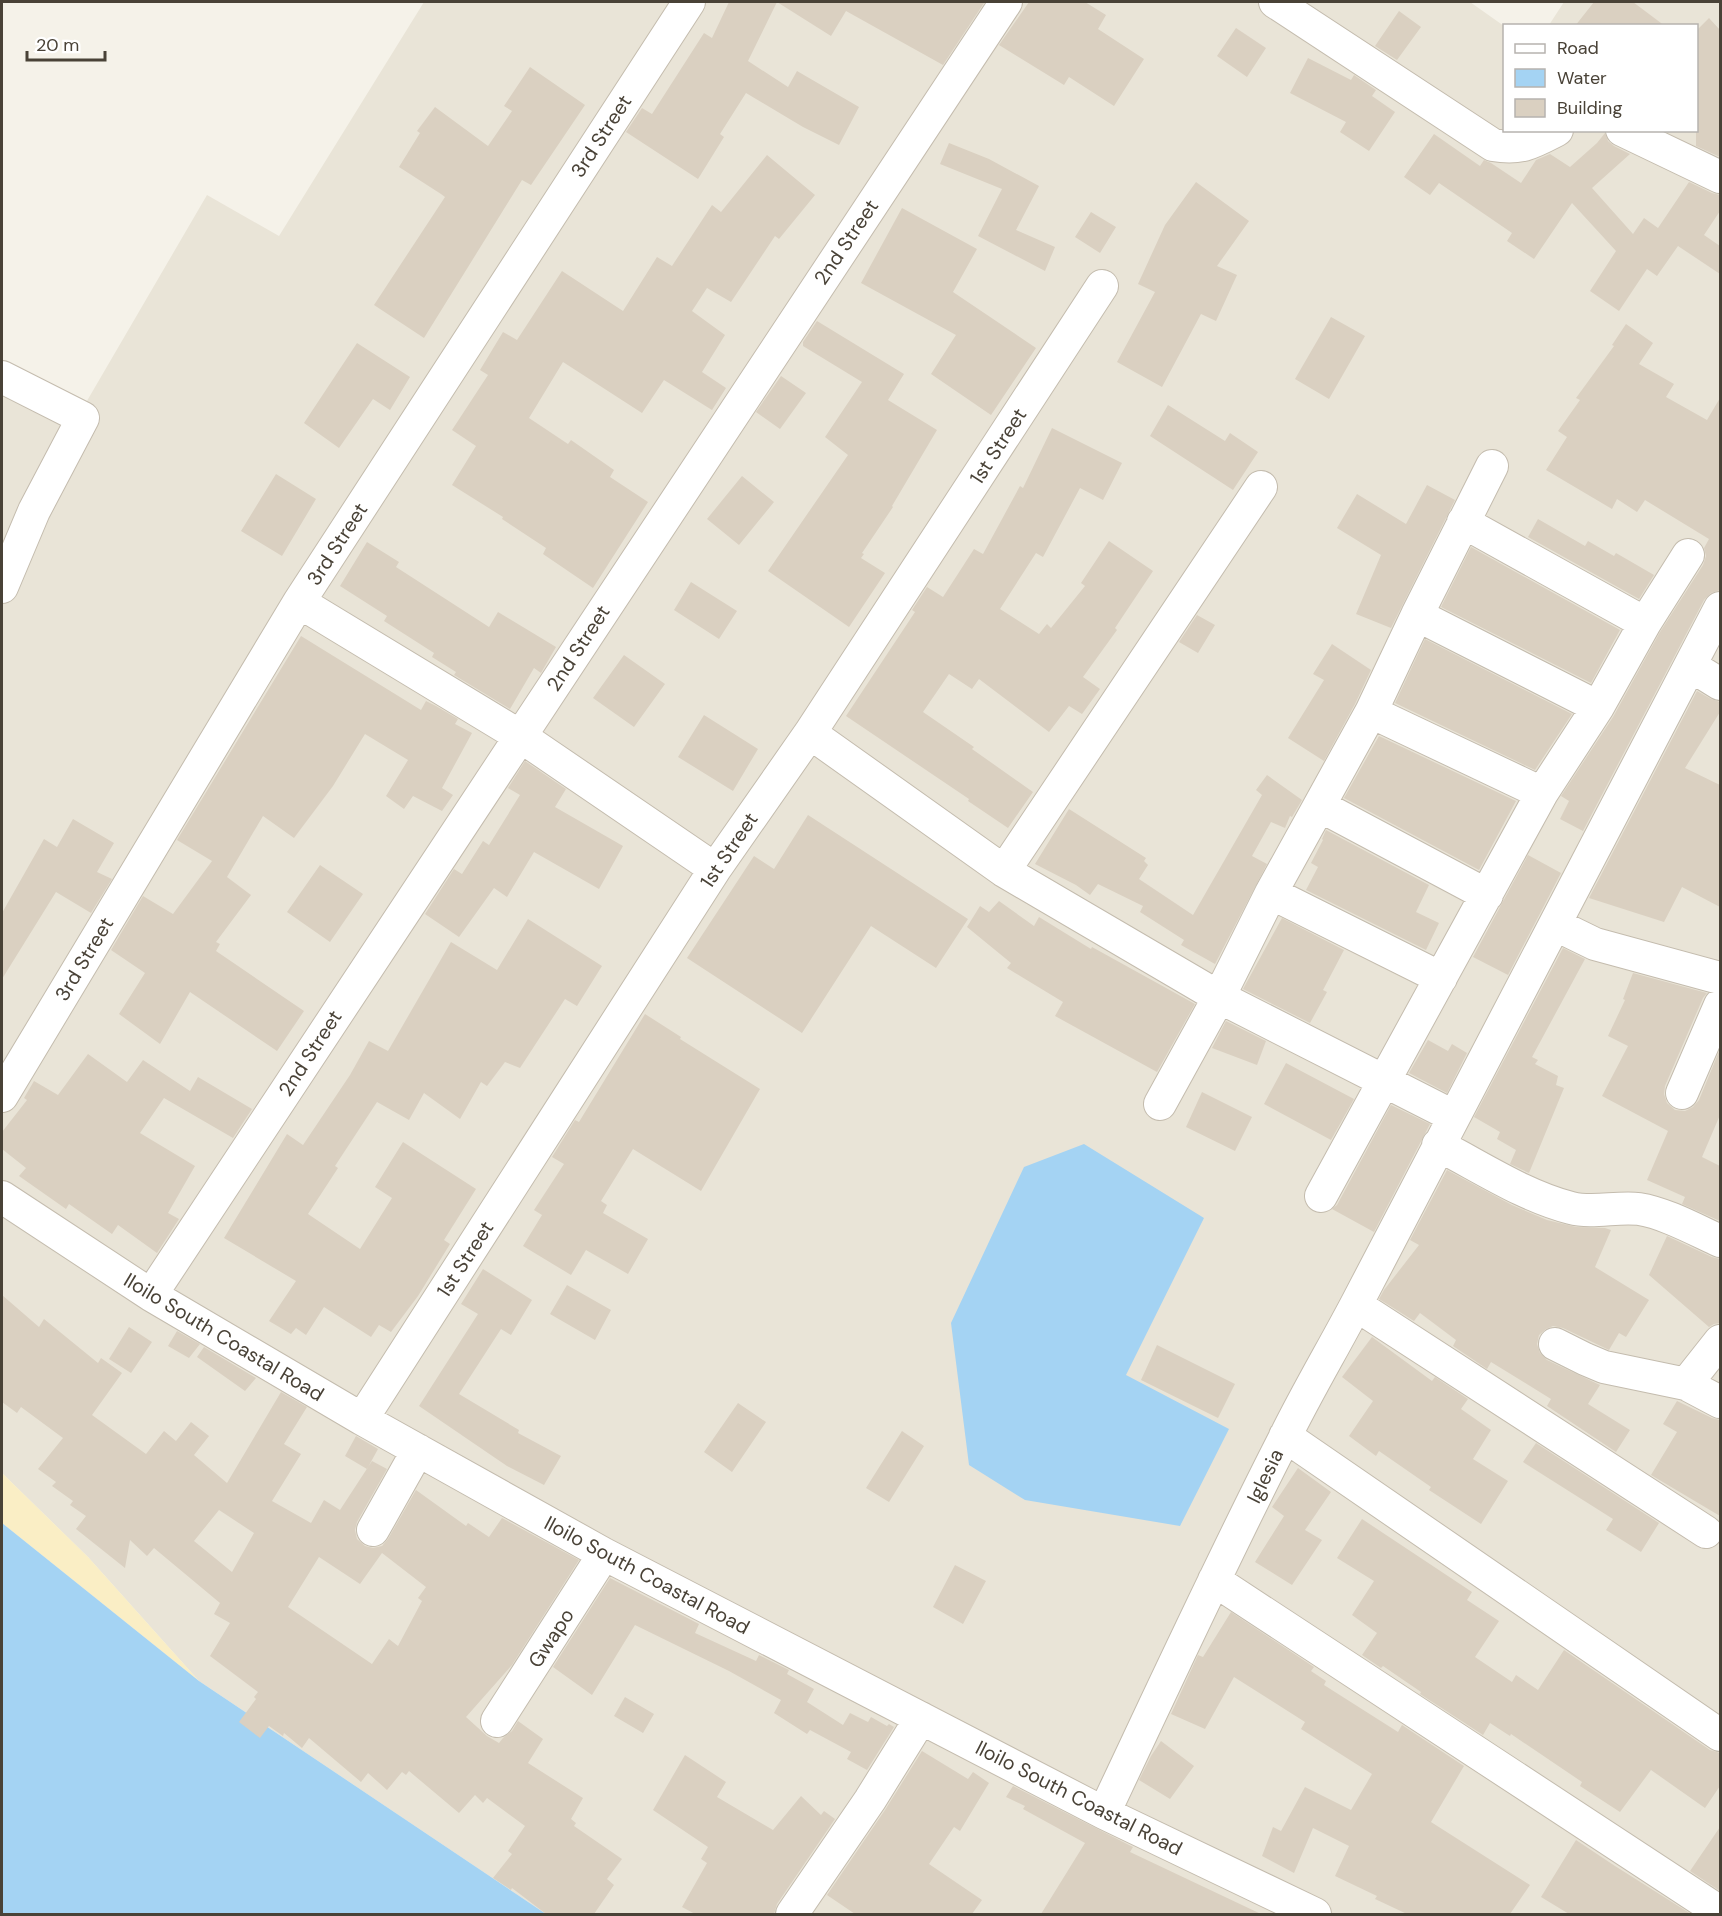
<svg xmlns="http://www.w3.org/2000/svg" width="1722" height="1916" viewBox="0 0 1722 1916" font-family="'DM Sans',sans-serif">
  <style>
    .residential { fill: #e9e4d7 }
    .sand { fill: #faeec5 }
    .water { fill: #a4d3f3 }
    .building { fill: #dad0c1; fill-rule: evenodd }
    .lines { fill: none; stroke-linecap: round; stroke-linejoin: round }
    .minor-casing { stroke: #c4bcae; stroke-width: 34 }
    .minor { stroke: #fff; stroke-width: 32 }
    .labels { text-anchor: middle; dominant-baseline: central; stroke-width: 5; stroke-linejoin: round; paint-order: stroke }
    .street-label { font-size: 20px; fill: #494237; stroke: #fff }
  </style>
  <rect width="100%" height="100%" fill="#f5f2e9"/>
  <path class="residential" d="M424,2h1046l34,24v104h192v-104l-147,-1 15,-23h156v1912h-1174l-347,-233 -111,-124 -86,-84v-1113l82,46 123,-211 72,41z"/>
  <path class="sand" d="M2,1473l86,84 111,124 -197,-158z"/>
  <path class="water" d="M1084,1144l120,74 -78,157 103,54 -49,97 -155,-26 -56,-35 -18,-142 73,-156z
    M2,1523l197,158 347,233h-544z"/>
  <path class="building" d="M729,2h252l3,1 -41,62 -97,-54 -15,25 -54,-34 -29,59 40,26 9,-16 62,36 -20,38 -36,-18 -57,-34 -26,41 4,3 -26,42 -72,-47 16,-24 10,6 52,-81 8,5z
    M1029,2h56l21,13 -8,14 46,30 -30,47 -45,-29 -5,8 -65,-40z
    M1594,2h39l32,24h-90z
    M1399,11l22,16 -24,33 -22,-14z
    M1709,18l11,12v127l-24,-11v-115z
    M1236,28l30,20 -19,29 -30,-21z
    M1308,58l43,22 3,-5 22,15 -4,6 23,16 -26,39 -29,-19 6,-10 -56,-29z
    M530,67l55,38 -54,80 -9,-5 -98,158 -50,-33 71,-108 -4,-3 -42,-27 21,-34 -3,-2 18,-24 53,39 24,-35 -8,-5z
    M1605,133l3,8 6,5 16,8 -38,34 41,46 11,-16 14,10 31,-46 23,11 8,2v16l-16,24 16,11v28l-42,-28 -21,30 -10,-7 -28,42 -29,-20 26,-40 -44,-48 -38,56 -27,-18 5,-8 -73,-50 -9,12 -26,-18 30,-43 46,32 4,-6 7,3 30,20 15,-23 14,-6 20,13 27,-24z
    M949,143l40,16 50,27 -23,44 39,17 -10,24 -67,-35 24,-47 -62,-25z
    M767,155l48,40 -36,44 -4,-3 -44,66 -24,-14 -15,23 33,24 -23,37 24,16 -14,22 -48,-30 -22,33 -79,-51 -34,56 39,26 3,-4 43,30 -4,7 38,25 -55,86 -50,-34 3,-6 -44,-29 1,-2 -51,-32 24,-39 -24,-16 36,-55 -8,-5 23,-38 14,8 45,-69 61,40 34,-54 15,9 40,-61 9,7z
    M1196,182l53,39 -32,45 20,9 -21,46 -15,-7 -39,73 -45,-25 38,-70 -17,-8 27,-59z
    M902,208l75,41 -24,43 83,56 -45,67 -60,-41 25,-39 -95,-52z
    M1091,212l25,15 -16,26 -25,-16z
    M1331,317l34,19 -36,63 -34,-20z
    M817,321l87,53 -16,26 49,30 -45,76 1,1 -31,46 2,1 -3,4 24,15 -36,54 -81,-56 80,-116 -23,-18 37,-55 -59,-36v-4z
    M1626,324l27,19 -14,21 35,20 -8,13 41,23 13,-22v192l-9,3 -7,7 -121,231 -23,-12 9,-18 -8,-5 52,-79 47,-85 43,-67 3,-9 -2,-8 5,-9 -64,-39 -8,12 -20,-13 -5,10 -66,-39 21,-33 -9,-6 22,-31 -4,-2 38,-52 -2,-1z
    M357,343l53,34 -20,33 -17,-11 -34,49 -35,-25z
    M781,376l25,17 -26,36 -24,-17z
    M1168,405l57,36 5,-8 28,19 -25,38 -83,-54z
    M1052,428l70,35 -19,37 -23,-12 -37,69 -7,-4 -36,56 39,25 8,-10 4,4 34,-42 -4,-3 28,-42 44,30 -38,57 2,2 -34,47 17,12 -18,25 -13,-8 -20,26 -70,-53 -7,10 -23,-15 -26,38 51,35 -2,2 61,43 -25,36 -40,-27 1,-2 -123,-83 69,-104 -3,-2 15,-23 16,10 31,-48 9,5 37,-68 3,2z
    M276,474l40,25 -34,57 -41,-25z
    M742,476l32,26 -35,43 -32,-26z
    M1427,485l28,15 -64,128 -35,-14 25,-59 -44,-27 20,-34 49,30z
    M1538,519l47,27 3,-5 26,15 2,-3 38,22 -15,24 -111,-62z
    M367,542l32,20 -3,5 93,60 9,-15 58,35 -15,26 -7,-5 -24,41 -56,-34 2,-3 -24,-15 2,-4 -50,-32 3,-5 -47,-30z
    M1471,547l149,83 -29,53 -150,-76z
    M691,582l46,29 -18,28 -45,-29z
    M1197,615l18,10 -17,28 -19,-11z
    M301,636l120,74 5,-9 10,5 22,13 -3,5 17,9 -30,55 11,7 -11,16 -29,-15 -9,13 -18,-13 22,-36 -43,-26 -32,52 -39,52 -31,-22 -36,61 24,18 -35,47 4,2 -4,7 88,60 -27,40 -87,-59 -30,52 -41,-30 26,-41 -34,-23 32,-54 30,18 39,-53 -35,-21z
    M1425,639l147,75 -37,56 -140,-67z
    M1332,644l39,26 -16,34 -31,57 -36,-23 36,-58 -11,-6z
    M624,655l41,29 -31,43 -41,-29z
    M1697,691l14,8 9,3v10l-35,56 35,17v122l-38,-20 -18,35 -75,-24z
    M704,715l54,34 -25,42 -55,-34z
    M1379,736l137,65 -37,69 -135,-72z
    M525,761l41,28 -11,18 68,39 -24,43 -65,-37 -27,45 -13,-9 -35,49 -34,-23 29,-45 8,5 21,-33 6,4 31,-50 -12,-7z
    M1267,775l35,25 -10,17 -2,-1 -5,12 -14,-6 -19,34 15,8 -52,100 -34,-19 3,-5 -44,-28 3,-6 -45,-22 -8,11 -14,-10 -41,-21 34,-55 77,49 -2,3 4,4 -9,14 54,36 69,-120 -6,-5z
    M808,815l160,104 -32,49 -65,-42 -69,107 -115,-75 67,-102 20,13z
    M73,819l41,24 -17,29 15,7 -21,34 -35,-21 -54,87v-66l42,-74 13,8z
    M1326,830l103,55 -13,27 23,11 -13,27 -120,-60 12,-23 -7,-4 12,-23 -1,-1z
    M1528,855l33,18 -53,102 -35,-18z
    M320,865l43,29 -33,48 -43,-30z
    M999,901l35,25 5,-9 52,32 1,-2 103,57 -38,68 -102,-56 8,-14 -56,-34 4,-5 -44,-36 13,-21 9,6z
    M1282,918l62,32 -21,40 4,2 -17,31 -67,-34z
    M528,919l74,47 -25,40 -12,-7 -45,69 -15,-6 -18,24 -6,-4 -21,37 -36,-26 -15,27 -32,-18 -42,64 3,2 -30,46 52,35 32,-51 -17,-11 28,-45 73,47 -32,51 6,4 -32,52 -27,36 -12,-7 -8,12 -47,-30 -18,28 -10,-7 -5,6 -22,-13 27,-40 -72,-43 63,-104 16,11 47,-70 19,-34 19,10 63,-109 46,28z
    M1563,948l22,11 -53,98 6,3 -3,4 23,12 -2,9 8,3 -35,85 -19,-9 6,-14 -19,-11 3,-7 -26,-15z
    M1633,973l74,20 -4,5 -38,88 -1,8 3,9 8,7 10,1 8,-4 6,-7 21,-51v66l-18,42 18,9v55l-38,-17 3,-7 -38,-17 21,-49 -66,-35 26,-50 -20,-10 17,-36 -2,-1z
    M645,1014l36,23 -1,2 80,50 -59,102 -68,-42 -32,52 6,4 -4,8 45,26 -20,35 -42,-24 -15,25 -48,-29 19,-31 -8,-5 30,-46 -12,-7 23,-37 4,2z
    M1226,1021l40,20 -9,24 -45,-17z
    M1428,1040l20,11 4,-7 15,9 -20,40 -38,-20z
    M88,1054l39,28 16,-22 47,31 8,-14 54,32 -19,29 -69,-40 -24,35 55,33 -27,47 11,6 -22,34 -39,-28 -6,9 -43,-30 -3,5 -47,-33 7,-8 -24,-19v-17l25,-32 -3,-2 10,-17 24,14z
    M1286,1063l68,36 -23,41 -67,-36z
    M1202,1092l50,25 -17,34 -49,-24z
    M1391,1105l39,19 -56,108 -42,-23 5,-4z
    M1447,1170l65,35 35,15 29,7 29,1 6,2 -16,37 54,33 -23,37 -7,-4 -10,17 -46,-22 -10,-2 -7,3 -7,6 -2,9 3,9 7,7 53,25 -12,19 42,26 -14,22 -69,-46 4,-7 -60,-37 -4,7 -34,-23 3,-6 -36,-27 -6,8 -35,-22 5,-9 35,-45 -9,-5z
    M1667,1236l45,21 8,2v64l-6,1 -5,3 -60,-52z
    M483,1269l49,31 -21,35 -10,-6 -42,65 60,36 -1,3 43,23 -17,29 -37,-19 -88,-60 59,-92 -17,-10z
    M567,1285l44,25 -16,30 -45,-26z
    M2,1295l37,32 5,-8 54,44 3,-5 21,15 -30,42 54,39 18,-23 12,10 15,-19 18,14 -15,19 33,28 54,-91 26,15 -23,37 17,10 -29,47 39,22 13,-23 16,10 32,-49 15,8 -30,53 -2,8 2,9 8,7 8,2 9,-2 6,-7 28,-49 50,36 2,-3 21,14 13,-19 77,42 -67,105 -46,52 21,19 12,7 4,-5 9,-7 6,-10 25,18 -15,24 55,35 -12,21 5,4 -2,3 48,33 -15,20 7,6 -20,29h-48l-34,-26 -1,2 -18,-12 19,-24 -4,-3 17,-25 -38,-28 -4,5 -8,-8 -16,18 -50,-42 -3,4 -4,-3 -15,18 -19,-17 -7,9 -52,-44 -7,10 -18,-15 -1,3 -14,-10 -9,12 -21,-16 17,-23 -2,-2 4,-5 -48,-36 20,-33 -16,-9 6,-11 -66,-55 -7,8 -17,-16 -5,28 -49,-39 10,-13 -16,-11 3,-4 -21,-15 4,-4 -18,-13 25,-31 -42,-31 -4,6 -15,-11zM219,1510l35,23 -22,39 -38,-31zM382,1553l44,34 -8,11 4,3 -24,45 -9,-7 -17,25 -84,-57 31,-50 41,27z
    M129,1327l23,15 -21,31 -22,-14z
    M177,1331l23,13 -11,14 -21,-12z
    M1372,1337l60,44 3,-4 33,22 -7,10 30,21 -18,29 35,22 -27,43 -52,-34 2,-3 -52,-36 -3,5 -27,-20 24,-35 -31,-24z
    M1157,1345l78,39 -17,34 -77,-38z
    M204,1347l52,31 -11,13 -48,-34z
    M1677,1401l35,17 8,2v96l-69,-41 26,-43 -14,-8z
    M738,1403l28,19 -34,50 -28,-20z
    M902,1431l22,15 -35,56 -23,-14z
    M356,1436l22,13 -11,20 -22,-13z
    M1536,1443l123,80 -18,29 -35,-22 7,-11 -90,-57z
    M1298,1468l33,24 -26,38 17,10 -30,45 -37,-23 29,-46 -12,-9z
    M1362,1519l110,73 -5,8 32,21 -24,36 37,25 4,-7 22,15 26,-40 146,100 10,3v33l-15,22 -54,-38 -31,42 -40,-26 2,-4 -71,-48 -1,2 -20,-13 -7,12 -63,-41 1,-2 -38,-26 -2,2 -19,-13 15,-22 -25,-18 22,-34 -37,-23z
    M955,1565l31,16 -23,43 -30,-17z
    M610,1578l89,46 -4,9 61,28 3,-6 30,15 -2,4 27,15 -7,13 36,23 7,-12 18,9 3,-5 16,9 2,-2 5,3 -27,43 -20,-11 4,-7 -41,-22 -3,4 -33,-21 7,-13 -52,-29 -94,-46 -43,70 -39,-28z
    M1231,1612l83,55 -3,4 15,10 -2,4 74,47 4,-7 62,41 -33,56 99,63 -20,29h-103l-32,-15 2,-3 -42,-20 14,-30 -36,-18 -19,45 -32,-17 11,-29 8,4 24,-44 46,23 21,-36 -71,-45 4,-7 -71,-45 -29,52 -34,-15 27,-59 5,2z
    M625,1697l29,17 -11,19 -29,-17z
    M1161,1741l33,25 -24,33 -31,-19 12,-24z
    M922,1751l46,28 5,-7 16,11 -29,48 -6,-4 -25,37 53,36 -10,14h-117l-28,-19 58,-85z
    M685,1755l41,27 -9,15 56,33 28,-34 20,19 3,-4 11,8 -58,85 -3,10h-79l-13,-7 25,-44 -6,-4 7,-12 -55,-37z
    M1013,1786l120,61 -3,5 131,62h-220l44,-71 -62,-34 2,-3 -19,-9z
    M1720,1827v64l-30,-20z
    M1576,1840l39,26 76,48h-122l-28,-17z"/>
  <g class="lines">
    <defs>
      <path id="minor" d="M1275,2l218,143c28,5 39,-2 64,-15
        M1622,130l98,47
        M2,377l81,41 -49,93 -32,76
        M1463,522l182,101
        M299,602l221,134 195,133
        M1417,615l181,92
        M1691,666l29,18
        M1371,712l171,81
        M810,733l194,138 215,126 234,119
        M1320,806l167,89
        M1004,871l257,-384
        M1271,893l170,85
        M1556,925l39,19 125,34
        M1682,1093l38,-88
        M2,1096l297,-494 390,-600
        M1160,1104l59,-107 52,-104 100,-181 46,-97 75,-149
        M1438,1145c43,22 86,51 133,63 22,6 46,-2 68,1 26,4 57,21 81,32
        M1321,1196l221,-403 56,-86 47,-84 43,-68
        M2,1197l149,98 211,124 242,135 500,259 211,101
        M151,1295l855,-1293
        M1356,1305l350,227
        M1555,1344l30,15 19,8 82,17 34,18
        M1686,1384l34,-43
        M362,1419l353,-550 95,-136 292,-447
        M1285,1436l435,299
        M373,1530l45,-80
        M1214,1580l506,332
        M497,1721l107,-167
        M1104,1813c59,-125 117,-251 180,-374 23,-47 50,-92 74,-138 120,-231 242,-461 362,-693
        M792,1914l78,-114 51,-82"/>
    </defs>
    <use href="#minor" class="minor-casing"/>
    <use href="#minor" class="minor"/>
  </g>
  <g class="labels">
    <g class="street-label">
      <text transform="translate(601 136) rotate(-57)">3rd Street</text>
      <text transform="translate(846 242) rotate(-56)">2nd Street</text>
      <text transform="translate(998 446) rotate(-57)">1st Street</text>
      <text transform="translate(337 544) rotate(-57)">3rd Street</text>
      <text transform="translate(578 648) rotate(-57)">2nd Street</text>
      <text transform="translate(729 850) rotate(-56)">1st Street</text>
      <text transform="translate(84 959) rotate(-59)">3rd Street</text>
      <text transform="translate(310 1053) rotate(-57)">2nd Street</text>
      <text transform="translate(465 1259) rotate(-57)">1st Street</text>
      <text transform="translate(224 1337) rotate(31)">Iloilo South Coastal Road</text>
      <text transform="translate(1265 1476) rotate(-64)">Iglesia</text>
      <text transform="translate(647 1575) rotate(28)">Iloilo South Coastal Road</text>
      <text transform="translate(551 1638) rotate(-57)">Gwapo</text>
      <text transform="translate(1079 1798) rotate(27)">Iloilo South Coastal Road</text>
    </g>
  </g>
  <rect width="1722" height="1916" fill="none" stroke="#494237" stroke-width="6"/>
  <rect x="1503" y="24" width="195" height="108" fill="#ffffff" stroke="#b6b3af" stroke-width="1.5"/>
  <rect x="1515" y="44" width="30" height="9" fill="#ffffff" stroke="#b6b3af" stroke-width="1.5"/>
  <text x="1557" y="54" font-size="18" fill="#494237">Road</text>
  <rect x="1515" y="69" width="30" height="18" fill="#a4d3f3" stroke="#b6b3af" stroke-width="1.5"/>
  <text x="1557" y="84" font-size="18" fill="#494237">Water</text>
  <rect x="1515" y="99" width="30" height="18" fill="#dad0c1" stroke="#b6b3af" stroke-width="1.5"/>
  <text x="1557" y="114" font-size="18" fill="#494237">Building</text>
  <path d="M27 51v9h78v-9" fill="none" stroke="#494237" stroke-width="3"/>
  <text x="36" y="51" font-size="18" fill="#494237" stroke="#ffffff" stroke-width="4.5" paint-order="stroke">20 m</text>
</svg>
